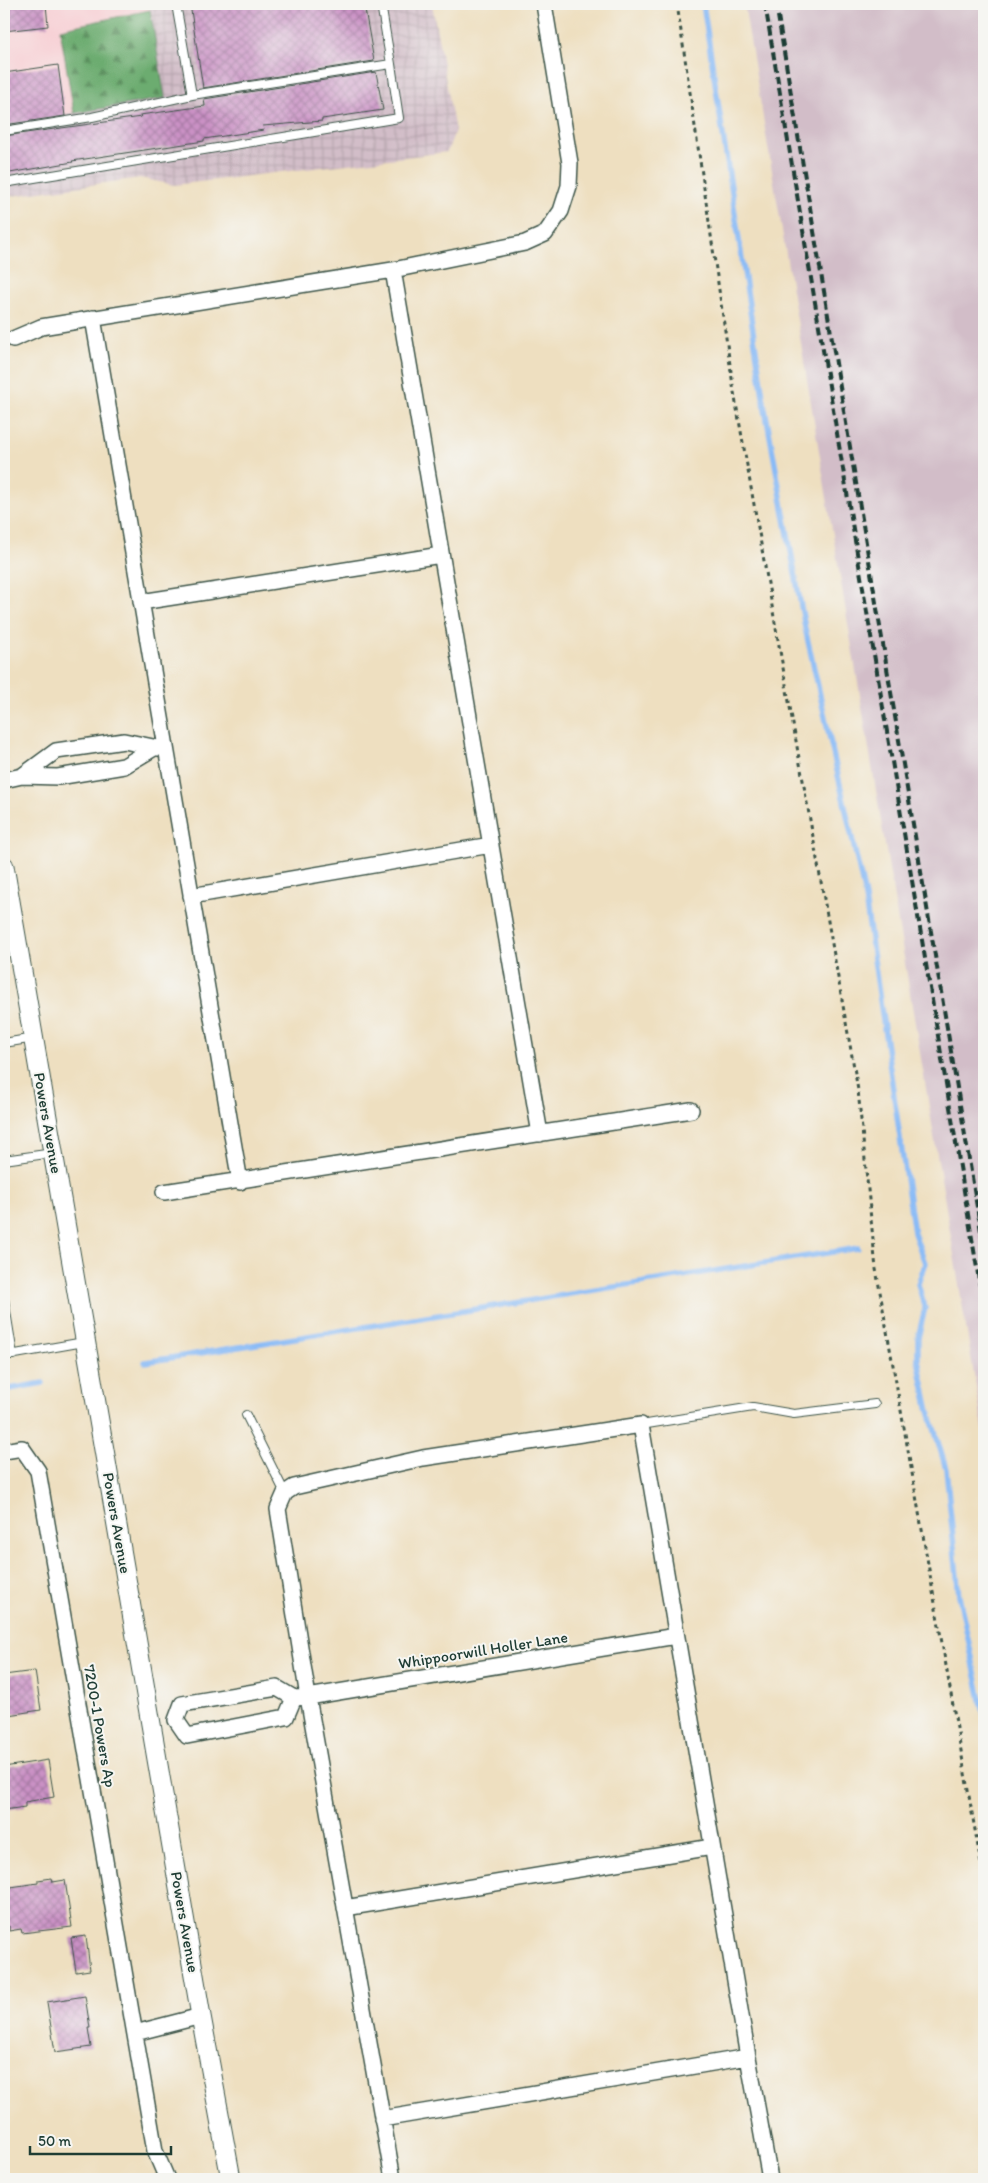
<svg xmlns="http://www.w3.org/2000/svg" width="988" height="2183" viewBox="0 0 988 2183" font-family="Itim,sans-serif">
  <style>
    .built { fill: #f7cfd4 }
    .industrial { fill: url(#industrial-grid) }
    .railway { fill: #d2bdc8 }
    .forest { fill: url(#forest-firs); stroke: #467452 }
    .lines { fill: none; stroke-linecap: round; stroke-linejoin: round }
    .stream { stroke: #8abbf6; stroke-width: 5.5 }
    .building { fill: url(#building-cross-hatch) }
    .service-casing { stroke: #3e5549; stroke-width: 10 }
    .minor-casing { stroke: #3e5549; stroke-width: 18 }
    .tertiary-casing { stroke: #3e5549; stroke-width: 21 }
    .path { stroke: #3e5549; stroke-width: 3; stroke-dasharray: 4 4; stroke-linecap: butt }
    .service { stroke: #fff; stroke-width: 8 }
    .minor { stroke: #fff; stroke-width: 15 }
    .tertiary { stroke: #fff; stroke-width: 19 }
    .rail { stroke: #1f3d34; stroke-width: 4; stroke-dasharray: 8 4; stroke-linecap: butt }
    .labels { text-anchor: middle; dominant-baseline: central; stroke-width: 4; stroke-linejoin: round; paint-order: stroke }
    .street-label { font-size: 16px; fill: #1f3d34; stroke: #f6f6f2 }
  </style>
  <defs>
    <pattern id="industrial-grid" width="8" height="8" patternUnits="userSpaceOnUse" patternTransform="scale(1.25)"><rect width="8" height="8" fill="#d2bdc8"/><path d="M0 4h8M4 0v8" fill="none" stroke="#b4a3ac"/></pattern>
    <pattern id="forest-firs" width="22" height="20" patternUnits="userSpaceOnUse" patternTransform="scale(1.25)"><rect width="22" height="20" fill="#6cac6f"/><path d="M5 1l3.5 6h-7zM16 11l3.5 6h-7z" fill="#588d5c"/></pattern>
    <pattern id="building-cross-hatch" width="8" height="8" patternUnits="userSpaceOnUse" patternTransform="scale(1.25)"><rect width="8" height="8" fill="#ca91c5"/><path d="M0 0l8 8M0 8l8-8" fill="none" stroke="#a378a1"/></pattern>
  </defs>
  <rect width="100%" height="100%" fill="#f6f6f2"/>
  <filter id="ink" filterUnits="userSpaceOnUse"><feTurbulence type="fractalNoise" baseFrequency=".02" numOctaves="2"/><feDisplacementMap in="SourceGraphic" scale="10" xChannelSelector="R" yChannelSelector="G"/><feConvolveMatrix kernelMatrix="1 2 1 2 8 2 1 2 1" color-interpolation-filters="sRGB"/></filter>
  <filter id="wash" filterUnits="userSpaceOnUse"><feTurbulence type="fractalNoise" baseFrequency=".0096" numOctaves="4" result="noise"/><feDisplacementMap in="SourceGraphic" scale="20" xChannelSelector="R" yChannelSelector="G"/><feGaussianBlur stdDeviation="1.12" result="paint"/><feColorMatrix in="noise" values="0 0 0 0 0 0 0 0 0 0 0 0 0 0 0 0 0 1.4 0 .05"/><feComposite in="paint" operator="in"/></filter>
  <g filter="url(#wash)">
    <rect width="100%" height="100%" fill="#eedfc0"/>
    <path class="built" d="M4,4h145l1,6 -89,19 13,84 -70,11z"/>
    <path class="industrial" d="M149,4h283l23,127 -8,21 -273,33 -34,-7 -136,19v-73l161,-26z"/>
    <path class="railway" d="M744,4h240v1430z"/>
    <path class="forest" d="M150,10l15,88 -91,15 -14,-84z"/>
    <g class="lines">
      <path class="stream" d="M703,4l62,405 40,219 59,263 50,342 11,30 -7,21 7,24 -7,30v22l11,51 17,58 13,127 25,118
        M145,1362l713,-114
        M4,1390l39,-7"/>
    </g>
    <g id="blocks">
      <path class="building" d="M4,4h42l2,22 -44,5z
        M190,4h174l10,57 -171,27z
        M58,65l7,51 -61,9v-52z
        M376,72l7,38 -61,9v2l-59,5 1,4 -60,9v2l-132,20 1,1 -69,12v-38l137,-19 -1,-2 65,-9 -1,-7z
        M35,1671l6,39 -33,5 -1,-5 -3,1v-36z
        M48,1760l6,37 -29,5v5l-21,3v-43z
        M52,1878l1,4 12,-2 7,47 -50,6 -1,-4 -12,2v-5l-5,1v-39l34,-5v-3z
        M86,1936l4,34 -14,2 -5,-34z
        M85,1996l5,32h-2l3,19 -36,5 -8,-50z"/>
    </g>
  </g>
  <g filter="url(#ink)">
    <use href="#blocks" fill-opacity="0" stroke="#3e5549" stroke-width="1"/>
    <g class="lines">
      <defs>
        <path id="service" d="M176,4l16,91
          M4,131l88,-14 100,-22 199,-31 -10,-60
          M4,183l395,-65 -8,-54
          M4,1043l30,-5
          M4,1160l49,-7
          M4,1299l9,56
          M4,1356l80,-14
          M246,1415l39,78
          M641,1425l112,-18 41,7 81,-10"/>
        <path id="minor" d="M393,270l147,864
          M93,318l147,864
          M13,339l28,-12 352,-57 132,-27 20,-9 16,-23 8,-25 1,-23 -26,-159
          M141,602l300,-47
          M22,776l34,-25 68,-10 34,7
          M4,780l18,-4 36,1 66,-11 30,-18
          M191,896l300,-51
          M164,1192l527,-82
          M4,1451l18,-3 16,23 117,680 12,28
          M176,1720l6,-16 95,-16 17,10 14,-1 368,-61
          M176,1720l11,16 99,-19 8,-19
          M345,1908l367,-61
          M135,2033l66,-17
          M382,2119l366,-62 22,122
          M393,2179l-85,-482 -30,-188 7,-16 9,-6 129,-29 218,-33 107,632"/>
        <path id="tertiary" d="M4,866l197,1150 30,163"/>
      </defs>
      <use href="#service" class="service-casing"/>
      <use href="#minor" class="minor-casing"/>
      <use href="#tertiary" class="tertiary-casing"/>
      <path class="path" d="M677,4l57,388 124,698 18,179 108,612"/>
      <use href="#service" class="service"/>
      <use href="#minor" class="minor"/>
      <use href="#tertiary" class="tertiary"/>
      <path class="rail" d="M765,4l219,1306
        M776,4l208,1245"/>
    </g>
  </g>
  <g class="labels">
    <g class="street-label">
      <text transform="translate(48 1123) rotate(80)">Powers Avenue</text>
      <text transform="translate(117 1523) rotate(80)">Powers Avenue</text>
      <text transform="translate(483 1650) rotate(-9)">Whippoorwill Holler Lane</text>
      <text transform="translate(100 1726) rotate(80)">7200-1 Powers Ap</text>
      <text transform="translate(185 1922) rotate(80)">Powers Avenue</text>
    </g>
  </g>
  <rect width="988" height="2183" fill="none" stroke="#f6f6f2" stroke-width="20"/>
  <path d="M30 2146v8h141v-8" fill="none" stroke="#1f3d34" stroke-width="2.5"/>
  <text x="38" y="2146" font-size="15" fill="#1f3d34" stroke="#f6f6f2" stroke-width="4" paint-order="stroke">50 m</text>
</svg>
